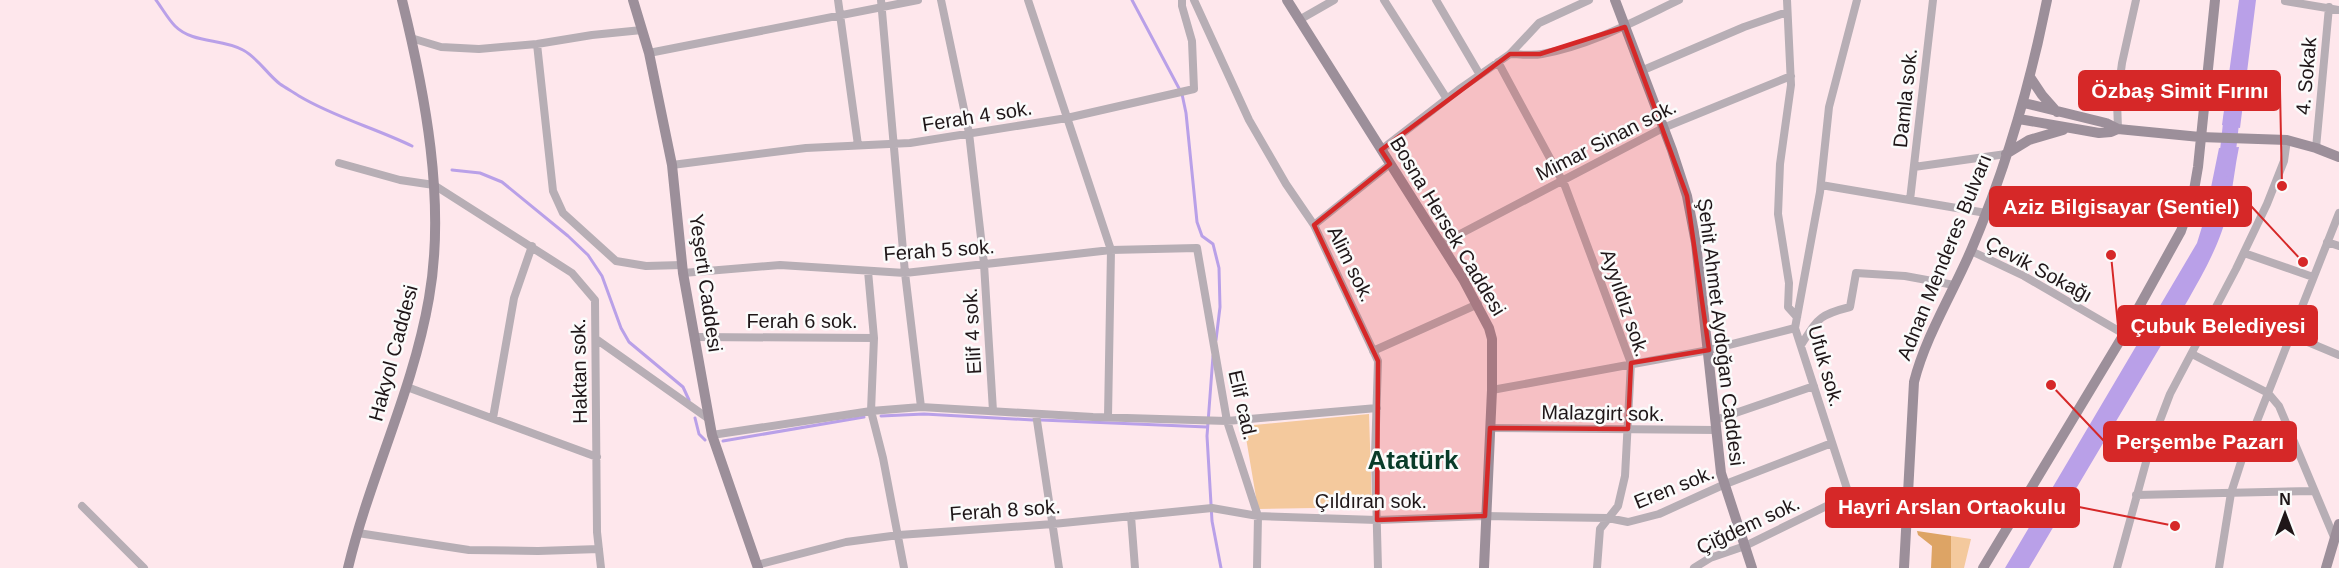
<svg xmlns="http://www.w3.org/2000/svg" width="2339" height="568" viewBox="0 0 2339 568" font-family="Arial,sans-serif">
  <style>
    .green { fill: #f4c99d }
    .forest { fill: #dda465 }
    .water { fill: #b9a0e8 }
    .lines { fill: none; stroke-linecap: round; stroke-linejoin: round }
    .stream { stroke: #b9a0e8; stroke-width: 3 }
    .river { stroke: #b9a0e8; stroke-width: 16 }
    .street { stroke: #b7aeb5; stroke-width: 8 }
    .secondary { stroke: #9c8f9a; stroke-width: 10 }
    .marked { fill: #d62828; fill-opacity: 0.2; stroke: #d62828; stroke-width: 4.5; stroke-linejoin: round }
    .labels { text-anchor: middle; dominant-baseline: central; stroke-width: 5; stroke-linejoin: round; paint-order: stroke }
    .street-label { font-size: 20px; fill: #1f1618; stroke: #fbfbfb }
    .district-label { font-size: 26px; font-weight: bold; fill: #0a3b29; stroke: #fbfbfb }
    .leader { fill: none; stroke: #d62828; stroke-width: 2 }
    .callout-dot { fill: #d62828; stroke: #fbfbfb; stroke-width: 2 }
    .callout { fill: #d62828; stroke: #d62828; stroke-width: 2 }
    .callout-label { font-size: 21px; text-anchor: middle; font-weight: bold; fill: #fff }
  </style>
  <rect width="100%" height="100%" fill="#fee7ec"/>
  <path class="green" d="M1369,414l3,93 -114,2 -14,-83z
    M1951,536l20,3 -7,29h-13z"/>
  <path class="forest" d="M1917,531l34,5v32h-20l1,-22 -14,-11z"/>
  <path class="water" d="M2239,0h17l-16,128 -18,-3z
    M2239,147c-4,19 -6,40 -10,59 -7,34 -24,64 -41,94l-159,268h-24l192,-325 8,-26 14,-69z"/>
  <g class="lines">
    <path class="stream" d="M156,0c6,8 12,19 19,26 18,18 47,12 68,24 15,8 23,23 37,34 6,4 13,8 19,12 35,21 76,32 113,50
      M1132,0l50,94 4,19 11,109 5,14 11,8 6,24 1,39 -4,33
      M452,170l28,3 22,9 66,54 20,19 14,21 19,52 8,14 54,45 6,13
      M1213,356l-6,80 5,85 9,47
      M881,416l43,-2 109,6
      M695,418l4,16 6,6
      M1041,420l166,7
      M723,441l141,-24"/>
    <path class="river" d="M2226,169l7,-64"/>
    <path class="street" d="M838,0l20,145
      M881,0l24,273 16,134
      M941,0l28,133 15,131 9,147
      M1028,0l83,250 -3,167
      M1194,0l55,120 37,64 28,41 64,136 -3,95 3,112
      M1384,0l63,99
      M1436,0l44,75
      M1787,0l4,85 -11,79 -2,50 11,69 -1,24 9,10
      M1857,0l-28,107 -9,85 -25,136 54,167 58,1
      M2285,1l54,9
      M1299,20l35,-20
      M411,38l30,9 38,2 58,-5 55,-9 50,-5
      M537,44l16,147 10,22 53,48 30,5 36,-1
      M649,53l269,-53
      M1510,54c10,0 22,2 32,0 49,-9 93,-33 137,-54
      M1498,62l67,124 66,177 -6,113 -7,30 -18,23 -3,39
      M1641,71l103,-44 43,-15
      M2118,129l-1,-28 5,-38 14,-63
      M2316,148l13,-141
      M1381,150l80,-62 49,-34 29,-31 50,-23
      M339,163l61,17 34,5 138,88 23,27 2,232 4,36
      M672,165l134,-17 104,-5 157,-25 127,-29 -2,-48 -10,-35v-6
      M1914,167l92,-13
      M1821,185l165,28
      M1910,200l23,-200
      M1314,225l76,-61
      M2327,242l12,4
      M1441,244l222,-116 128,-52
      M1971,251l53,25 100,58
      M2244,253l69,24
      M868,271l6,67 -3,73 12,47 21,110
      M683,273l97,-8 125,8 206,-23 86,-2 30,173 31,95 -1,52
      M2291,335l48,20
      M695,337l179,1
      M596,339l113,80
      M1801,345c17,-26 17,-30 49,-38l6,-34 49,3 49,9
      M1373,351l105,-47
      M2192,354l76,39 11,13 55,131
      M407,387l190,70
      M1492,390l217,-40 86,-22
      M1036,414l23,154
      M493,418l21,-120 18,-52
      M1715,420l99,-34
      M1490,428l226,2
      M712,435l159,-24 50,-4 172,10 134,4 150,-13
      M2136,495l177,-4
      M82,506l62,62
      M1131,516l4,52
      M358,533l111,17 69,1 61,-2
      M757,565l89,-23 53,-7 154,-11 159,-16 46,8 119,4 108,-4 123,2 20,4 31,-8 64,-29 109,-42
      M1694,568l16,-10 35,-12 104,-51
      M2117,568l34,-124 19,-50 66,-125 31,-65 17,-43 3,-21
      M2219,568l12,-75 11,-34 97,-246"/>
    <path class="secondary" d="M633,0l16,53 23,112 11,108 29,162 46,133
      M1287,0l176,279 26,49 3,11v51l-8,178
      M1615,0l57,150 15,46 9,47 25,230 31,95
      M2030,77l12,18 15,17
      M2024,103l82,20 12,6 82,8 87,3 29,8 23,9
      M2019,119l80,14 12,-1 7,-3
      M2006,154l23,-14 34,-10
      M348,568c22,-92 65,-177 81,-270 17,-96 -4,-205 -27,-298
      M1904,568l10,-186c12,-47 39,-89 58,-134 34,-80 58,-163 75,-248
      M1983,568l141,-234 57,-103 12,-35 5,-29 17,-167
      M2326,568l13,-44"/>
  </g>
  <path class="marked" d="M1625,27l62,169 22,154 -78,13 -3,66 -138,-1 -5,88 -108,4 1,-159 -64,-136 76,-61 -9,-14 129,-96h30z"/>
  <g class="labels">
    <g class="street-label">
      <text transform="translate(2306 76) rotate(-85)">4. Sokak</text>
      <text transform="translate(1905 98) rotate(-84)">Damla sok.</text>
      <text transform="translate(977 116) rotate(-9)">Ferah 4 sok.</text>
      <text transform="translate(1606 140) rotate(-27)">Mimar Sinan sok.</text>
      <text transform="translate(1448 226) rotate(59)">Bosna Hersek Caddesi</text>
      <text transform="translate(939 250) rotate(-4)">Ferah 5 sok.</text>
      <text transform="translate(1944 257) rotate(-68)">Adnan Menderes Bulvarı</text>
      <text transform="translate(1351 264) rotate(64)">Alim sok.</text>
      <text transform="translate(2039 269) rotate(28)">Çevik Sokağı</text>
      <text transform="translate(706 283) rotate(82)">Yeşerti Caddesi</text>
      <text transform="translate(1625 303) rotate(71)">Ayyıldız sok.</text>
      <text x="802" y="321">Ferah 6 sok.</text>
      <text transform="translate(972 331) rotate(-93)">Elif 4 sok.</text>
      <text transform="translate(1721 332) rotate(83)">Şehit Ahmet Aydoğan Caddesi</text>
      <text transform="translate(393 353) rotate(-75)">Hakyol Caddesi</text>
      <text transform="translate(1826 366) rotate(74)">Ufuk sok.</text>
      <text transform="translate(579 371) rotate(-91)">Haktan sok.</text>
      <text transform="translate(1243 405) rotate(77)">Elif cad.</text>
      <text transform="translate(1603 413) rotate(1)">Malazgirt sok.</text>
      <text transform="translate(1674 487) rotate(-22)">Eren sok.</text>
      <text x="1371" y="501">Çıldıran sok.</text>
      <text transform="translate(1005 510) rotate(-4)">Ferah 8 sok.</text>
      <text transform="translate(1748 525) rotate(-25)">Çiğdem sok.</text>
    </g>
    <g class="district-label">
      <text x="1413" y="460">Atatürk</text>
    </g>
  </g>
  <path class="leader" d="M2282 186L2280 90M2303 262L2251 206M2111 255L2118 326M2051 385L2104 441M2175 526L2079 507"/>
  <g class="callout-dot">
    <circle cx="2282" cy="186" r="6"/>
    <circle cx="2303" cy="262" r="6"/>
    <circle cx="2111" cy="255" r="6"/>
    <circle cx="2051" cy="385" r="6"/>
    <circle cx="2175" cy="526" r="6"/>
  </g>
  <g class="callout">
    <rect x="2079" y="71" width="201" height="39" rx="6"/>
    <rect x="1990" y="187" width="261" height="39" rx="6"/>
    <rect x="2118" y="306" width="199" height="39" rx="6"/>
    <rect x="2104" y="422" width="192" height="39" rx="6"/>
    <rect x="1826" y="488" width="253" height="39" rx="6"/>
  </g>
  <g class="callout-label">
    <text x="2180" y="98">Özbaş Simit Fırını</text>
    <text x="2121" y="214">Aziz Bilgisayar (Sentiel)</text>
    <text x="2218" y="333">Çubuk Belediyesi</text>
    <text x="2200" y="449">Perşembe Pazarı</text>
    <text x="1952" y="514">Hayri Arslan Ortaokulu</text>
  </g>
  <g transform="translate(2285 514)" stroke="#fbfbfb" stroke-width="4.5" paint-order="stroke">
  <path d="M0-4.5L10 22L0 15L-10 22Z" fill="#1f1618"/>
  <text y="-9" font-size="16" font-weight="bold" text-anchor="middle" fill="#1f1618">N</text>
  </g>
</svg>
